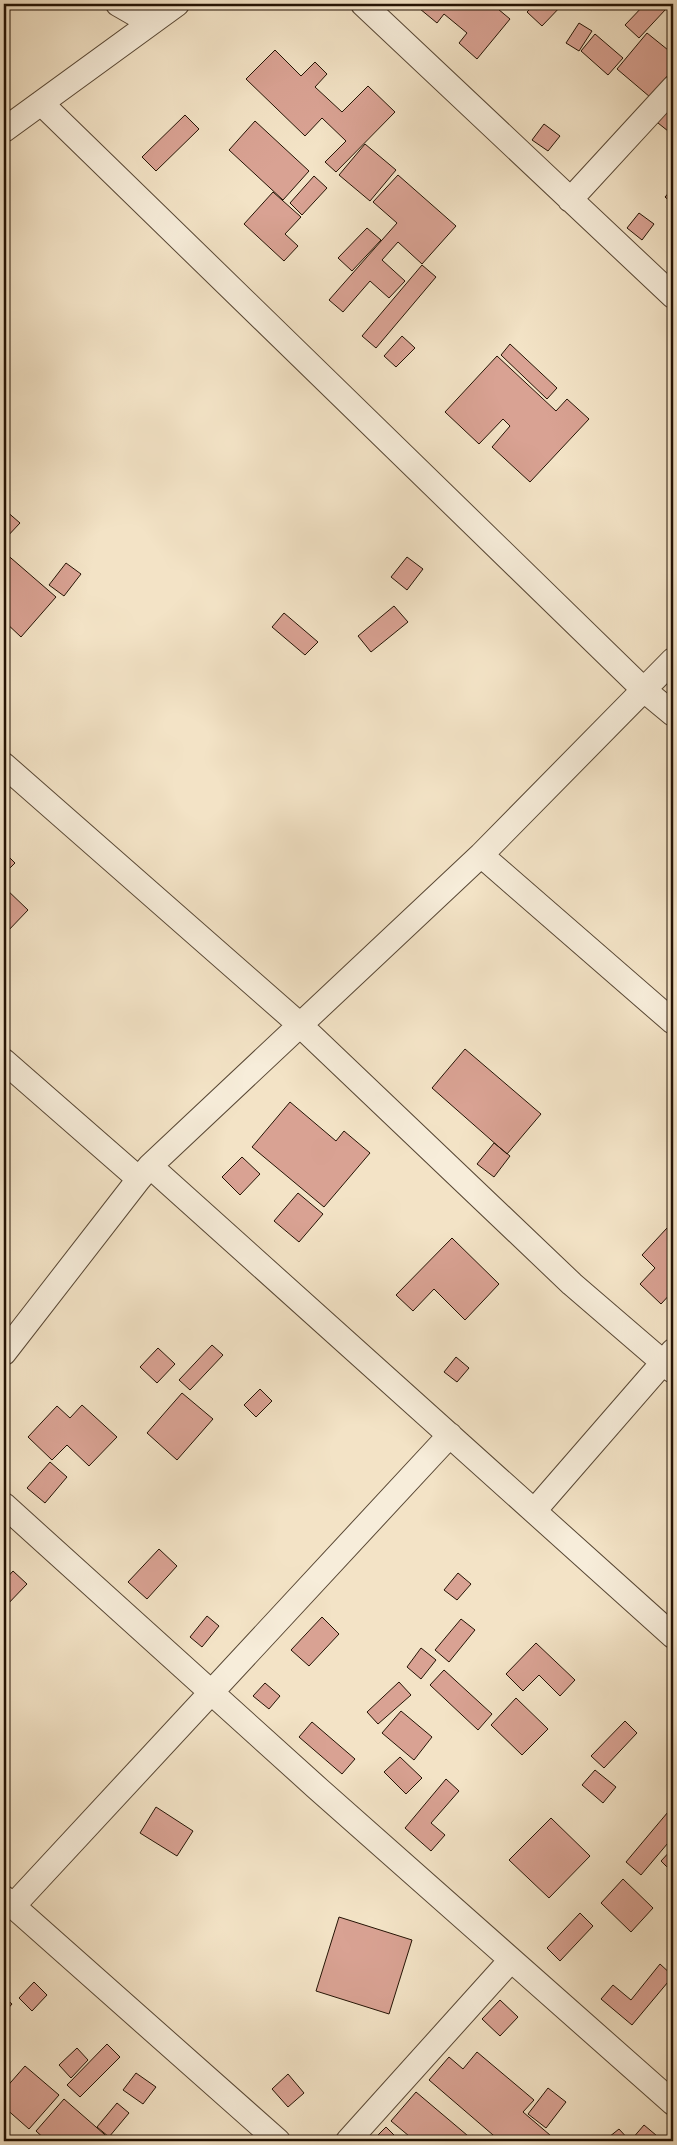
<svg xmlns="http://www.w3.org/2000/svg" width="677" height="2145" viewBox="0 0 677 2145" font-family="'Sorts Mill Goudy',serif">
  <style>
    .building { fill: #d9a293; stroke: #241304 }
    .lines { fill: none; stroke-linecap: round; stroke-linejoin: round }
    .minor-casing { stroke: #584734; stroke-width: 26 }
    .minor { stroke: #f7edda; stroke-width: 24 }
  </style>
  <rect width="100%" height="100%" fill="#f3e3c6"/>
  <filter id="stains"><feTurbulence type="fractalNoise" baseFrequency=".004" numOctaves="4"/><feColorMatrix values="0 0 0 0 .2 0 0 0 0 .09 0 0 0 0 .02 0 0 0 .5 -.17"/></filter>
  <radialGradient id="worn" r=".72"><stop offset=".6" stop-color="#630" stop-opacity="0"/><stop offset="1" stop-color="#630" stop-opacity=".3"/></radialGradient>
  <path class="building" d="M414,4h78l18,15 -33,40 -18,-16 8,-10 -23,-19 -7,9z
    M535,4h28l-21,22 -15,-14z
    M645,4h15l6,5 -27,29 -14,-13z
    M579,23l13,8 -13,20 -13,-8z
    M647,33l26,21v15l-23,28 -33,-28z
    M595,34l28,24 -15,17 -27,-24z
    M275,50l26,26 14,-14 12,12 -12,13 27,25 26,-26 27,26 -59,60 -11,-10 21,-21 -24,-23 -17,18 -59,-57z
    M673,85v50l-25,-20z
    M185,115l14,14 -43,42 -14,-14z
    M255,121l54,50 -26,29 -54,-50z
    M544,124l16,12 -12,15 -16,-11z
    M365,144l31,26 -26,31 -31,-26z
    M398,175l58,51 -34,38 -24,-22 -16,18 23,21 -16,17 -19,-17 -27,31 -14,-12 68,-77 -24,-21z
    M314,176l13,12 -25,27 -12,-12z
    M673,188v16l-8,-7z
    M273,192l28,25 -16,17 13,12 -14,15 -40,-37z
    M639,213l15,11 -12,16 -15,-12z
    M367,228l14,12 -29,31 -14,-13z
    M422,265l14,12 -60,71 -14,-12z
    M402,336l13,12 -19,19 -12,-11z
    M510,344l47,44 -10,11 -46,-44z
    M497,356l59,55 11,-12 22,20 -59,63 -38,-35 18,-21 -7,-7 -24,25 -34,-32z
    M5,510l15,13 -16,17v-28z
    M4,552l52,45 -35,40 -17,-16z
    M407,557l16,12 -16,21 -16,-13z
    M66,563l15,11 -17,22 -15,-11z
    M394,606l14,16 -37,30 -13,-16z
    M284,613l34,29 -13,13 -33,-28z
    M4,852l11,11 -11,11z
    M4,887l24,23 -22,23 -2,-2z
    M465,1049l76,65 -34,40 -75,-66z
    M290,1102l46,39 8,-10 26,22 -46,54 -72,-60z
    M494,1143l16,13 -16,21 -17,-13z
    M242,1157l18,17 -20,21 -18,-18z
    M298,1193l25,21 -24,28 -25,-21z
    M667,1228l6,6v57l-12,13 -21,-20 15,-16 -13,-13z
    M452,1238l47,46 -34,36 -31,-31 -21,22 -17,-16z
    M212,1345l11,10 -33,35 -11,-10z
    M158,1348l17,16 -18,19 -17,-16z
    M456,1357l13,11 -12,14 -13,-10z
    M260,1389l12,12 -16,16 -12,-12z
    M182,1393l31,26 -36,41 -30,-27z
    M82,1405l35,32 -28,29 -22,-21 -15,15 -24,-23 29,-31 13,12z
    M50,1462l17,15 -22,26 -18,-15z
    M159,1549l18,17 -30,33 -19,-17z
    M13,1571l14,13 -23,24v-27z
    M458,1573l13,11 -14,16 -13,-10z
    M207,1616l12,10 -17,21 -12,-10z
    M322,1617l17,17 -30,32 -18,-16z
    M461,1619l14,11 -26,32 -14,-12z
    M536,1643l39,37 -15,16 -21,-21 -16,16 -17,-17z
    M421,1648l15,12 -15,19 -14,-12z
    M444,1670l48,44 -14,16 -48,-45z
    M399,1682l12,13 -33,29 -11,-12z
    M265,1683l15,13 -11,13 -16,-13z
    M516,1698l32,31 -26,26 -31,-30z
    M401,1711l31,26 -18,23 -32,-27z
    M625,1721l12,12 -33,35 -13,-12z
    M312,1722l43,37 -13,15 -43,-37z
    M400,1757l22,21 -16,16 -22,-22z
    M595,1770l21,17 -13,16 -21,-18z
    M446,1779l13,12 -28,32 14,12 -14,16 -26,-23z
    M673,1806v31l-32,38 -15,-13z
    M156,1807l37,24 -16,25 -37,-23z
    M551,1818l39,38 -41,42 -40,-38z
    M673,1848v25l-12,-12z
    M623,1879l30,29 -22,24 -30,-29z
    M580,1913l13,13 -33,35 -13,-13z
    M339,1917l73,23 -23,74 -73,-23z
    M660,1964l13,12 -41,49 -31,-26 12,-14 18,15z
    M34,1982l13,13 -15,16 -13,-13z
    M4,1997l8,7 -8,9z
    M500,2000l18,17 -18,19 -18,-17z
    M107,2044l13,13 -40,40 -13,-12z
    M77,2048l11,12 -17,18 -12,-13z
    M477,2052l57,48 -11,12 34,29h-57l-71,-61 20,-23 14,12z
    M25,2066l34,29 -30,34 -25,-22v-17z
    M136,2073l20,14 -13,17 -20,-14z
    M288,2074l16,19 -16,14 -16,-18z
    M548,2088l18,14 -20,26 -18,-14z
    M416,2092l58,49h-59l-24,-20z
    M64,2099l48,42h-65l-11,-10z
    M117,2103l12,10 -20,24 -12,-10z
    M644,2125l19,16h-29l-2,-2z
    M386,2127l13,13 -2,1h-25z
    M619,2129l11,12h-26z"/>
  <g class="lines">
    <defs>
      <path id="minor" d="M118,4l33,19
        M363,4l310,292
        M41,103l603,587 29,24
        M4,130l173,-126
        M570,200l103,-112
        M4,765l295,259 273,260 101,87
        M481,855l192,167
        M4,1061l135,118 -135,174
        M150,1166l523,470
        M139,1179l11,-13 331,-311 192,-195
        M4,1505l312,282 357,316
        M534,1511l139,-160
        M4,1898l274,243
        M13,1906l437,-471
        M348,2141l163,-181"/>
    </defs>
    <use href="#minor" class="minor-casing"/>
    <use href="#minor" class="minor"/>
  </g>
  <rect width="677" height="2145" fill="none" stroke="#f3e3c6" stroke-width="20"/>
  <rect x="5" y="5" width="667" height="2135" fill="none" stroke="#241304" stroke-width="2.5"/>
  <rect x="10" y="10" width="657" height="2125" fill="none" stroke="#241304"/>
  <rect width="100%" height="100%" filter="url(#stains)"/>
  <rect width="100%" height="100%" fill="url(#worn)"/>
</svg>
